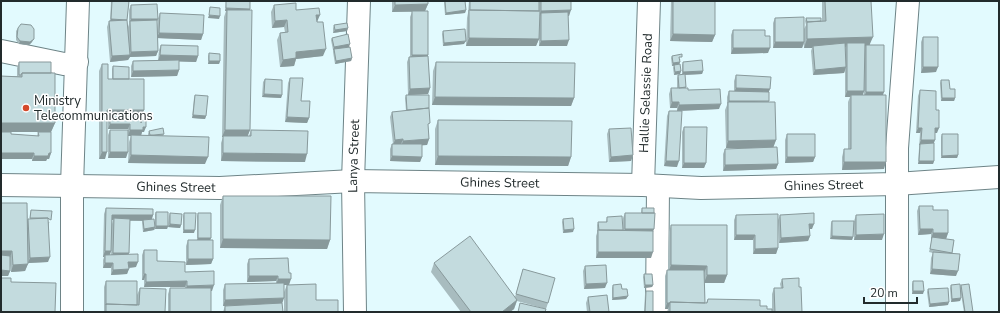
<svg xmlns="http://www.w3.org/2000/svg" width="1000" height="313" viewBox="0 0 1000 313" font-family="'Nunito Sans',sans-serif">
  <style>
    .lines { fill: none; stroke-linecap: round; stroke-linejoin: round }
    .minor-casing { stroke: #6e8487; stroke-width: 24 }
    .minor { stroke: #fff; stroke-width: 22 }
    .wall { fill: #a8bcbf; fill-rule: evenodd }
    .shaded-wall { fill: #88999b }
    .building { fill: #c3dbde; stroke: #88999b }
    .poi-dot { fill: #d4492b; stroke: #fff; stroke-width: 1.5 }
    .labels { text-anchor: middle; dominant-baseline: central; stroke-width: 3; stroke-linejoin: round; paint-order: stroke }
    .street-label { font-size: 13px; fill: #222b2c; stroke: #fff }
    .poi-label { font-size: 13px; fill: #222b2c; stroke: #fff; text-anchor: start }
  </style>
  <rect width="100%" height="100%" fill="#e2fafe"/>
  <g class="lines">
    <defs>
      <g id="minor">
        <path d="M1,51l63,13 13,-2"/>
        <path id="s1" d="M1,185l219,3 133,-7 290,4 58,3 195,-4 103,-7"/>
        <path id="s2" d="M643,185l6,-184"/>
        <path d="M72,312v-126l6,-185"/>
        <path id="s3" d="M355,312l-2,-131 6,-180"/>
        <path d="M657,312l1,-126"/>
        <path d="M897,312v-164l11,-147"/>
      </g>
    </defs>
    <use href="#minor" class="minor-casing"/>
    <use href="#minor" class="minor"/>
  </g>
  <path class="wall" d="M111,1h18l-2,19 1,12v-5l1,-3v-14l2,-5 26,15v13l1,-14 2,-6 43,21 -2,6 -44,-2 1,13 -2,5 -26,1 -2,3 -18,2 -3,-35 2,-6h1z
    M226,1h24v129l-3,6h2l2,-6 54,32 -84,-1v-18l2,-6h-1l2,-120 2,-6h-1z
    M392,1h36v3l-3,7 5,77 -2,6 -19,1 19,34 1,10 -2,6h-5v12l-2,5 -30,-1v-12l2,-5h1l-3,-27 2,-5 14,-1 -1,-13 1,-3h2l-1,-33 2,-5h1v-40l2,-5h-20z
    M444,1h21l1,9 -1,3 -20,2 -1,-12z
    M469,1h102l-2,15h-1l-1,30h-28v-7l-3,7h-70l1,-28 1,-5z
    M671,1h44v34l-3,7 -42,-1z
    M822,1h49l-1,44 13,50 1,74 -42,1v-13l2,-8h4v-47l2,-5h-5v-26l-1,2 -31,2 -2,-24 1,-3h-8v-4l-2,4h-29v-25l2,-5 29,11 2,-4 -1,-4 1,-3 16,3zM864,61v34h-1l1,-4z
    M274,5l22,5 21,12 6,34 -27,3 -2,7 -14,1 -3,-27 3,-7 5,-1 -1,-5 -12,1 -1,-16z
    M334,25l14,3 -1,3 -14,2v-5z
    M18,28l14,14 -3,3 -10,-1 -3,-4v-9z
    M733,30l32,6 3,17 -37,1v-19z
    M443,31l21,13 -21,2 -1,-12z
    M923,37l13,35 -15,1v-31z
    M332,38l17,9 3,11 -1,3 -16,3 -2,-12v-2l-2,-10z
    M161,45l37,11 -2,6 -17,-1v9l-2,6 -46,1v-11l2,-5 25,-1 1,-10z
    M209,53l11,8 -1,3h-11v-8z
    M672,56l9,4h-1l-1,4 2,7 -1,3 -6,1 -1,-7 1,-3 -2,1 -1,-8z
    M19,62l32,11 4,50 -4,9h-50v-56h16v-8z
    M436,62l138,36 -3,8 -139,-1 1,-34z
    M683,62l20,9 -1,3 -17,1 1,13 2,2 31,19 -42,2v-3h-7l-1,-14 2,-6h6v-10l1,-3 4,-1v-9z
    M102,64l6,15h4v-10l1,-3 16,13 15,31 -3,7v6l3,9h-2l-1,3h7v-1l1,-3 15,3 -1,2 42,28 -77,-1 1,-21 2,-6h-3l-2,22h-18v-23l2,-5h18v-1h-20v-10l1,-1h-2l-2,41h-6v-88z
    M736,75l33,17v10l7,38 -3,8 5,16 -2,5 -53,2v-17l2,-5 26,-1h-25l-1,-38 2,-5v-8l2,-6h5v-10z
    M290,78l11,23 8,17 -2,5 -22,-1 3,-39z
    M265,79l17,16 -1,3 -19,-1 1,-15z
    M941,80l9,9 5,9 -1,3h-13l-1,-18z
    M920,90l16,20 1,23h-2l-1,11v17l-1,3h-15l2,-31h-4l2,-37z
    M195,95l11,21 -1,3 -13,-1 2,-20z
    M669,111l8,56 -13,-1 3,-50z
    M438,120l133,37 -3,9 -133,-1v-36z
    M684,127l22,36 -2,5h-22v-36z
    M609,129l24,26 -2,6 -22,1 -2,-28z
    M38,132l13,21 -2,6h-2l-1,2h-14v-2l-21,-25 26,2z
    M787,134l28,23 -2,5 -28,1v-23z
    M942,134l16,21 -1,3h-16v-21z
    M223,196l107,44 -3,9 -107,-1v-43z
    M1,203l26,18 1,-2h2l1,-9 19,13h-1l-1,39 -20,1 -3,8 -14,1 -1,-8v7l-2,5h-7z
    M919,206l14,4 15,23 -2,6h-4l12,1 -2,14 4,22 -26,-2 1,-16 2,-5 -4,-1 3,-13h-1v-5l-13,1 -1,-24z
    M106,208l47,7 -1,4 3,6v-11l1,-2 12,14 -1,3h-12l-1,1 -11,2 -1,-9v-2h-12l-2,33 8,13 -7,1 -2,6 -16,1v-7h-8v-8l1,-3h-1l1,-43zM112,220h1l-1,4 -1,31h-1l1,-4z
    M642,208l11,25 -2,25h-55v-22l1,-3v-8l1,-3h8l1,-5 16,13v-12l2,-5h16z
    M170,213l11,12 -1,3 -12,-1 1,-11z
    M184,213l10,20h-11v-17z
    M198,213l12,27 3,19 -2,5 -25,1v-19l2,-6h9v-24z
    M736,215l42,5 2,-5 32,14h-3l1,7 -2,5 -29,2 -1,-21v26l-2,6h-23v-14h-19v-20z
    M856,215l26,25h-28v-14l-1,11 -1,3 -22,-1 1,-16 1,-2h22z
    M563,219l10,13 -10,1 -1,-11z
    M671,225l56,50 -3,8h-20l1,20h1l2,-4 52,7 7,3 5,3h-105l1,-3h-3v-33l2,-6h1l1,-38z
    M144,250l13,11 28,11 27,19h-1v21h-43v-18l2,-6h15v-1h-41v-7h-2v-25z
    M288,258l1,27 49,27h-54v-20l3,-7h-3l-2,18 1,9h-60l2,-6 23,-1 -25,1v-16l2,-6 51,-1v-2l-29,1v-18l2,-5z
    M434,263l81,34 8,-28 25,34 -2,6 -29,-8 -3,8 -4,3h-49l-30,-40z
    M585,266l20,22 -21,1 -1,-18z
    M644,274l9,11 -1,2 -8,1 -1,-11z
    M782,279l20,33h-30v-18l2,-6h7l-1,-4z
    M106,281l31,14 3,-7 25,24h-61v-25z
    M913,281l10,13h-11v-10z
    M613,285l9,4 6,7 -2,3 -14,1v-12z
    M951,285l10,13 -1,3 -9,1 -1,-14z
    M961,285l12,27h-9l-4,-24z
    M928,289l20,16 -19,2 -2,-15z
    M646,291l7,21h-9l1,-18z
    M588,297l21,15h-22l-1,-9z"/>
  <path class="shaded-wall" d="M428,4l-3,7 -33,1 3,-7z
    M226,8l24,1 -1,3 -24,-1z
    M466,10l-1,3 -20,2 1,-2z
    M571,10l-2,6h-28v-3l-1,3h-1l2,-5z
    M209,15l11,1 -1,3 -11,-1z
    M316,15h4l-3,7 -3,1z
    M111,19l16,1 -17,2z
    M131,19h27l-2,5 -26,-2z
    M287,20l-3,7 -12,1 3,-7z
    M348,28l-1,3 -14,2 2,-3z
    M159,33l44,1 -2,6 -44,-2z
    M673,34l42,1 -3,7 -42,-1z
    M873,37l-4,9 -22,1v-4l-1,4 -33,1v-2l-1,2h-8l3,-9z
    M469,38l70,1 -3,7h-70z
    M34,39l-2,3 -3,3 -10,-1 1,-3z
    M569,40l-2,6h-28l2,-5z
    M466,41l-2,3 -21,2 1,-3z
    M775,42h29l-2,6h-29z
    M350,44l-1,3 -16,3 1,-3z
    M733,48h37l-2,5 -37,1z
    M326,49l-3,7 -27,3 -2,7 -14,1 3,-7 13,-8z
    M158,51l-2,5 -26,1 -2,3 -18,2 2,-6 18,-1 1,-3z
    M160,55l38,1 -2,6 -38,-1z
    M412,55h16l-2,5h-16z
    M352,58l-1,3 -16,3 1,-3z
    M209,61h11l-1,3h-11z
    M680,62l-1,3 -7,1 1,-3z
    M846,67l-2,6 -31,2 2,-5z
    M923,67h15l-2,5 -15,1z
    M179,70l-2,6 -46,1 2,-6z
    M681,71l-1,3 -6,1 1,-3z
    M703,71l-1,3 -20,1 1,-3z
    M430,88l-2,6 -20,1 2,-6z
    M736,88l34,1 -2,5 -34,-1z
    M847,91h17l-2,6 -11,-2 -1,2h-5z
    M866,92h18l-2,6h-18z
    M264,94l18,1 -1,3 -19,-1z
    M435,97l139,1 -3,8 -139,-1z
    M942,98h13l-1,3h-13z
    M729,101h40l-41,3z
    M672,102h7l-2,6h-7z
    M721,104l-2,5 -42,2 2,-6z
    M107,110h37l-3,7 -31,1v-4l-1,4h-4z
    M193,115l13,1 -1,3 -13,-1z
    M287,117l22,1 -2,5 -22,-1z
    M1,123h54l-4,9h-50z
    M110,124h20l-2,5h-20z
    M143,127h3l-2,5h-2l-1,4h-13l2,-6z
    M918,128h4l-2,5h-4z
    M935,128h4l-2,5h-4z
    M225,130h25l-3,8 -24,-2v1h-1z
    M403,139l-2,5 -8,1 2,-5z
    M429,139l-2,6 -26,2 2,-6z
    M776,140l-3,8h-47l2,-7z
    M921,140h14l-2,5h-14z
    M102,152h5l-2,7h-6z
    M110,152h18l-2,6h-18z
    M1,153h33l-2,6h-31z
    M49,153h2l-2,6h-2l-1,2h-14l2,-5z
    M223,153l84,1 -2,8 -84,-1z
    M131,155l77,2 -3,7 -77,-1z
    M633,155l-2,6 -22,1 2,-5z
    M958,155l-1,3h-16l1,-2z
    M392,156l30,1 -2,5 -30,-1z
    M438,156l133,1 -3,9 -133,-1z
    M787,157h28l-2,5 -28,1z
    M666,161h13l-2,6 -13,-1z
    M919,161h15l-1,3h-15z
    M844,162h42l-2,7 -42,1z
    M684,163h22l-2,5h-22z
    M778,164l-2,5 -53,2 2,-6z
    M112,215h41l-2,6 -37,-1v-2l-1,2h-3z
    M170,224l11,1 -1,3 -12,-1z
    M809,224h5l-2,5h-5z
    M156,226h12l-1,3h-12z
    M155,227l-1,3 -11,2 1,-3z
    M574,229l-1,3 -10,1 1,-3z
    M625,229h29l-2,6 -29,-1z
    M920,229h13l-2,5 -13,1z
    M184,230h11l-1,3h-11z
    M933,233h15l-2,6h-15z
    M884,234l-2,6h-28l2,-5z
    M736,235h19l-2,5h-19z
    M810,236l-2,5 -29,2 2,-5z
    M832,236l21,1 -1,3 -22,-1z
    M198,238h13l-1,3h-13z
    M223,239l107,1 -3,9 -107,-1z
    M778,248l-2,6h-23l2,-5z
    M1,251h11l-2,7h-9z
    M105,251h6l-2,6 -4,-2 -1,2h-1z
    M598,252h55l-2,6h-55z
    M113,253h16l-2,5h-16z
    M50,257l-2,5 -20,1 2,-5z
    M188,259h25l-2,5 -25,1z
    M128,262h10l-2,5 -10,1z
    M105,263h8l-2,5h-8z
    M28,264l-3,7 -14,1 2,-7z
    M671,265l36,1 -3,7h-36z
    M129,269l-2,5 -16,1 2,-5z
    M932,269l26,2 -2,5 -26,-2z
    M1,270l9,1 -2,5h-7z
    M144,274h2l-2,6h-2z
    M707,275h20l-3,8h-20z
    M249,276h29l-2,5 -29,1z
    M278,279h13l-2,6h-13z
    M187,281l-2,6h-41l2,-5z
    M607,283l-2,5 -21,1 2,-5z
    M214,285l-2,6h-27l2,-5z
    M645,285h8l-1,2 -8,1z
    M913,291h11l-1,3h-11z
    M628,296l-2,3 -14,1 1,-2z
    M284,298l-2,6 -59,2 2,-6z
    M961,298l-1,3 -9,1 1,-3z
    M517,300l-3,9 -4,3h-8z
    M949,302l-1,3 -19,2 1,-3z
    M667,303h3l-2,6h-3z"/>
  <path class="building" d="M112,1h17l-2,19 -16,-1z
    M226,1h24v8l-24,-1z
    M395,1h33v3l-33,1z
    M445,1h20l1,9 -20,3z
    M470,1h69v10l-69,-1z
    M541,1h30v9l-30,1z
    M673,1h42v34l-42,-1z
    M825,1h46l2,36 -66,2v-17l19,-1z
    M296,3v7l23,-2 1,7h-4l1,7h6l3,27 -30,3v6l-13,2 -3,-27 8,-1 -1,-12 -12,1 -1,-16z
    M157,4l1,15h-27v-14z
    M210,7l10,1v8l-11,-1z
    M227,10h25l-2,120h-25z
    M469,10l71,1 -1,28 -70,-1z
    M412,11h16v44h-16z
    M568,12l1,28 -28,1v-28z
    M160,13l44,2 -1,19 -44,-1z
    M804,17v25h-29v-24z
    M806,18h15v3l-14,1z
    M127,20l3,35 -18,1 -3,-35z
    M157,20l1,31 -27,1 -1,-31z
    M347,23l1,5 -13,2 -1,-5z
    M21,24l10,1 3,4v10l-4,3 -10,-1 -3,-4 1,-9z
    M465,29l1,12 -22,2 -1,-12z
    M733,30h32v6h5v12h-37z
    M348,34l2,10 -16,3 -2,-9z
    M923,37h15v30h-15z
    M845,43l1,24 -31,3 -2,-24z
    M847,43h18l-1,48h-17z
    M161,45l37,1v10l-38,-1z
    M866,45h18v47h-18z
    M350,47l2,11 -16,3 -2,-12z
    M209,53l11,1v7h-11z
    M682,54v3h-3l1,5 -7,1 -1,-7z
    M428,56l2,32 -20,1 -1,-32z
    M179,60v10l-46,1v-10z
    M702,60l1,11 -20,1v-10z
    M19,62h32v11h-29l-1,2h-2z
    M436,62l139,1 -1,35 -139,-1z
    M102,64h6v15h36v31h-37v42h-5z
    M680,64l1,7 -6,1 -1,-7z
    M113,66l16,1v12h-16z
    M22,73h33v50h-54v-47l21,1z
    M685,74l1,13 -7,1 -1,-13z
    M736,75l35,2 -1,12 -34,-1z
    M290,78h13l-2,23h9l-1,17 -22,-1z
    M265,79l17,1v15l-18,-1z
    M941,80h8l1,9h5v9h-13z
    M671,88h17v2l32,-1 1,15 -42,1v-3h-7z
    M920,90l16,1v19h3v18h-4v12h-14l1,-12h-4z
    M729,91l40,1v9h-40z
    M195,95l13,1 -2,20 -13,-1z
    M406,95h23v13l-22,2z
    M851,95h35v67h-42v-13h7z
    M728,102h47l1,38 -48,1z
    M429,108l1,15 -2,1 1,15 -26,2v-2l-8,1 -3,-28z
    M669,111h13l-3,50h-13z
    M110,114h31v9l1,-3h4v7h-3v3h-13v-6h-20z
    M438,120l134,1 -1,36 -133,-1z
    M684,127h23l-1,36h-22z
    M163,128l1,6 -10,1h-4l-1,-4z
    M631,128l2,27 -22,2 -2,-28z
    M110,130h18v22h-18z
    M251,130l57,1 -1,23 -84,-1v-17h28z
    M1,132h10v2l28,2 -1,-4h13v21h-2l-1,3h-14v-3h-33z
    M787,134h28v23h-28z
    M942,134h16v21l-16,1z
    M131,135l78,2 -1,20 -77,-2z
    M934,143v18h-15l1,-17z
    M392,144h30v13l-30,-1z
    M777,147l1,17 -53,1v-16z
    M223,196h108l-1,44 -107,-1z
    M1,203h26l1,61 -15,1 -1,-14h-11z
    M919,206h14v4h15v23h-15v-4h-13z
    M106,208l47,1v6h-41l-1,36h-6z
    M642,208h12v5h-12z
    M31,210l21,1 -1,9 -2,-1 -1,-1h-18z
    M156,212h12v14h-12z
    M170,213l12,1 -1,11 -11,-1z
    M184,213h12l-1,17h-11z
    M198,213h13v25h-13z
    M625,213h30l-1,16h-29z
    M814,213v11h-5l1,12 -29,2 -1,-23z
    M778,214v34l-23,1v-14h-19v-20z
    M884,214v20l-28,1v-20z
    M622,216l1,14h-24l-1,-8h9v-5z
    M48,218l2,39 -20,1 -2,-39z
    M114,218l16,1 -1,34h-16z
    M573,218l1,11 -10,1 -1,-11z
    M154,219l1,8 -11,2 -1,-9z
    M832,221h22l-1,16 -21,-1z
    M671,225h56v50h-20v-9l-36,-1z
    M598,230l55,1v21h-55z
    M470,236l47,64 -15,12h-31l-37,-49z
    M932,237l22,3 -2,13 -22,-4z
    M188,240h25v19h-25z
    M144,250h13v11l28,1v10l29,-1v14l-27,1v-5l-41,1v-8h-2z
    M933,252l27,2 -2,17 -26,-2z
    M138,254v8h-10l1,7 -16,1v-7h-8v-8z
    M1,255l9,1v15l-9,-1z
    M288,258l1,15h2v6h-13v-3h-29v-17z
    M606,265l1,18 -21,1 -1,-18z
    M523,269l32,9 -7,25 -32,-9z
    M667,270h37l1,33 -35,-1v1h-3z
    M644,274h8l1,11h-8z
    M1,278h10v4l45,1 -1,29h-54z
    M799,278v9h2l1,25h-27l-1,-24h9l-1,-9z
    M106,281h31v24l-31,-1v1z
    M913,281h10l1,10h-11z
    M284,283v15l-59,2v-16z
    M316,284v16h22v12h-51v-27z
    M621,284l1,5h5l1,7 -15,2v-13z
    M960,284l1,14 -9,1 -1,-14z
    M969,284l4,28h-8l-4,-27z
    M140,288l26,1 -1,23h-59v-8l33,1z
    M170,288h41v24h-41z
    M948,288l1,14 -19,2 -2,-15z
    M646,291h7v21h-8z
    M607,295l2,17h-19l-2,-15z
    M708,299l52,1v6h7v3h5v3h-102v-10l37,1z
    M282,303l1,9h-58v-6z
    M520,303l26,6 -1,3h-27z"/>
  <circle class="poi-dot" cx="26" cy="108" r="4"/>
  <g class="labels">
    <g class="street-label">
      <text stroke="none"><textPath href="#s2" startOffset="92">Hallie Selassie Road</textPath></text>
      <text stroke="none"><textPath href="#s3" startOffset="156">Lanya Street</textPath></text>
      <text stroke="none"><textPath href="#s1" startOffset="499">Ghines Street</textPath></text>
      <text stroke="none"><textPath href="#s1" startOffset="823">Ghines Street</textPath></text>
      <text stroke="none"><textPath href="#s1" startOffset="175">Ghines Street</textPath></text>
    </g>
    <g class="poi-label">
      <text x="34" y="101">Ministry<tspan x="34" dy="15">Telecommunications</tspan></text>
    </g>
  </g>
  <rect width="1000" height="313" fill="none" stroke="#222b2c" stroke-width="4"/>
  <path d="M864 297v6h53v-6" fill="none" stroke="#222b2c" stroke-width="2"/>
  <text x="870" y="297" font-size="12" fill="#222b2c" stroke="#ffffff" stroke-width="3" paint-order="stroke">20 m</text>
</svg>
